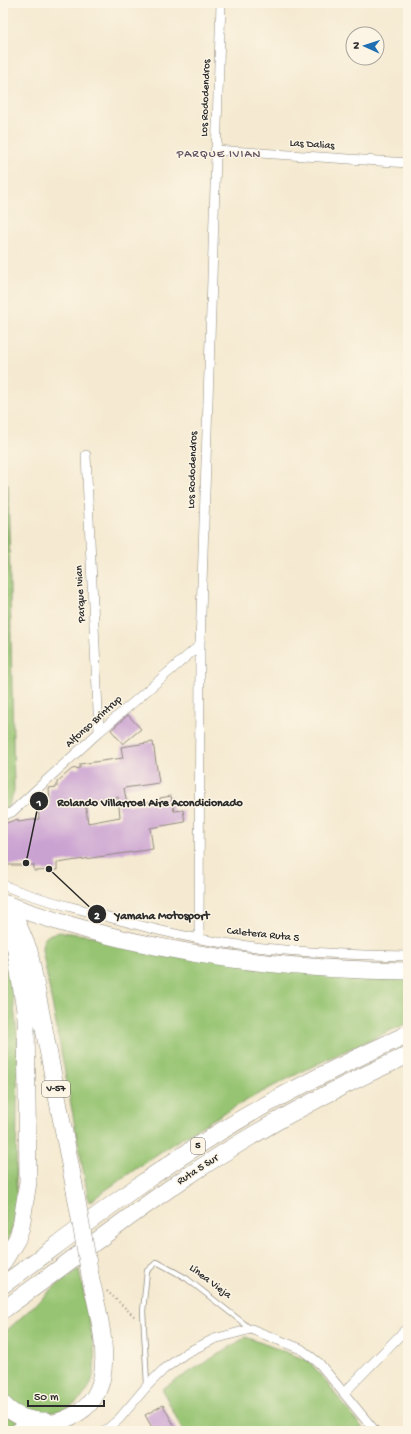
<svg xmlns="http://www.w3.org/2000/svg" width="411" height="1434" viewBox="0 0 411 1434" font-family="'Gochi Hand',sans-serif">
  <style>
    .green { fill: #97c472; stroke: #61784e }
    .building { fill: #caa2d2; fill-rule: evenodd }
    .lines { fill: none; stroke-linecap: round; stroke-linejoin: round }
    .service-casing { stroke: #908a7e; stroke-width: 6 }
    .minor-casing { stroke: #908a7e; stroke-width: 10 }
    .secondary-casing { stroke: #908a7e; stroke-width: 14 }
    .motorway-casing { stroke: #908a7e; stroke-width: 18 }
    .path { stroke: #908a7e; stroke-width: 2; stroke-dasharray: 1 3; stroke-linecap: butt }
    .service { stroke: #fff; stroke-width: 4.5 }
    .minor { stroke: #fff; stroke-width: 9 }
    .secondary { stroke: #fff; stroke-width: 13 }
    .motorway { stroke: #fff; stroke-width: 17 }
    .motorway-bridge-casing { stroke: #908a7e; stroke-width: 18; stroke-linecap: butt }
    .motorway-bridge { stroke: #fff; stroke-width: 17 }
    .labels { text-anchor: middle; dominant-baseline: central; stroke-width: 3; stroke-linejoin: round; paint-order: stroke }
    .shield { fill: #fcf5e5; stroke: #6a6863; stroke-width: 1 }
    .shield-label { font-size: 10px; font-weight: bold; fill: #2b2b2b }
    .street-label { font-size: 11px; fill: #2b2b2b; stroke: #fcf5e5 }
    .neighbourhood-label { font-size: 12px; letter-spacing: 1px; fill: #635565; stroke: #fcf5e5 }
    .leader { fill: none; stroke: #2b2b2b; stroke-width: 1.5 }
    .callout-dot { fill: #2b2b2b; stroke: #fcf5e5; stroke-width: 1.5 }
    .mark-label { font-size: 12px; text-anchor: middle; font-weight: bold; fill: #fff }
    .callout-label { font-size: 12px; text-anchor: middle; font-weight: bold; fill: #2b2b2b; stroke: #fcf5e5; stroke-width: 3; stroke-linejoin: round; paint-order: stroke }
  </style>
  <rect width="100%" height="100%" fill="#fcf5e5"/>
  <filter id="ink" filterUnits="userSpaceOnUse"><feTurbulence type="fractalNoise" baseFrequency=".025" numOctaves="2"/><feDisplacementMap in="SourceGraphic" scale="8" xChannelSelector="R" yChannelSelector="G"/><feConvolveMatrix kernelMatrix="1 2 1 2 8 2 1 2 1" color-interpolation-filters="sRGB"/></filter>
  <filter id="wash" filterUnits="userSpaceOnUse"><feTurbulence type="fractalNoise" baseFrequency=".012" numOctaves="4" result="noise"/><feDisplacementMap in="SourceGraphic" scale="16" xChannelSelector="R" yChannelSelector="G"/><feGaussianBlur stdDeviation="0.9" result="paint"/><feColorMatrix in="noise" values="0 0 0 0 0 0 0 0 0 0 0 0 0 0 0 0 0 1.4 0 .05"/><feComposite in="paint" operator="in"/></filter>
  <g filter="url(#wash)">
    <rect width="100%" height="100%" fill="#f5ead1"/>
    <path class="green" d="M3,484h5l6,307 -6,16 -5,2z
      M61,932l347,44v47c-82,35 -162,74 -237,122 -28,18 -55,38 -82,57l-47,-253c0,-13 8,-16 19,-17z
      M3,950l6,14 9,77 -2,143c2,22 -1,47 -13,66z
      M79,1269c3,17 7,34 10,51 7,35 15,73 -27,90 -22,8 -42,-3 -59,-16v-60l49,-45z
      M246,1337l63,24 56,70h-182l-21,-42z
      M3,1414l25,10 -25,5z"/>
    <g id="blocks">
      <path class="building" d="M128,715l13,14 -18,15 -12,-14z
        M153,742l6,41 -35,5 3,17 33,-4v-3l11,-2 3,15 9,-1 2,12 -35,6 3,21 -96,14v7l-23,1v-6h-31v-41l15,-5v3l21,-3 -1,-14 12,-2 -1,-15 8,-1v-5l15,-13 8,-1v-4l43,-6 -2,-11zM118,797l2,20 -32,6 -3,-21z
        M163,1405l14,26h-23l-9,-16z"/>
    </g>
  </g>
  <g filter="url(#ink)">
    <use href="#blocks" fill-opacity="0" stroke="#908a7e" stroke-width="1"/>
    <g class="lines">
      <defs>
        <path id="service" d="M147,1384l-4,-73 4,-40 10,-9 29,16 65,51"/>
        <path id="minor" d="M215,150l193,13
          M86,455l13,277
          M3,816l9,-4 87,-80 101,-87
          M3,885c28,12 58,19 87,27 47,13 94,26 142,32 58,8 117,11 176,12
          M199,939l1,-294 21,-642
          M344,1393l64,-66
          M105,1431l14,-12 28,-33 16,-16 23,-17 28,-14 37,-10 50,20 18,14 56,68"/>
        <path id="secondary" d="M3,927l13,26"/>
        <path id="motorway" d="M3,903c129,48 268,67 405,68
          M3,907l13,13 13,31 46,239
          M3,1262l14,-23 4,-12 7,-45 -2,-165 -10,-64
          M3,1285c71,-52 140,-106 215,-152 61,-38 125,-69 190,-99
          M3,1310c60,-43 118,-89 179,-130 71,-48 148,-90 226,-125
          M3,1404c12,13 26,17 43,17
          M19,1431c19,-4 42,-8 59,-18 44,-26 20,-98 12,-138"/>
      </defs>
      <use href="#service" class="service-casing"/>
      <use href="#minor" class="minor-casing"/>
      <use href="#secondary" class="secondary-casing"/>
      <use href="#motorway" class="motorway-casing"/>
      <path class="path" d="M107,1291l29,27"/>
      <use href="#service" class="service"/>
      <use href="#minor" class="minor"/>
      <use href="#secondary" class="secondary"/>
      <use href="#motorway" class="motorway"/>
      <defs>
        <path id="motorway-bridge" d="M75,1190l15,85"/>
      </defs>
      <use href="#motorway-bridge" class="motorway-bridge-casing"/>
      <use href="#motorway-bridge" class="motorway-bridge"/>
    </g>
  </g>
  <g class="labels">
    <g class="shield">
      <rect x="42" y="1081" width="28" height="16" rx="3"/>
      <rect x="191" y="1138" width="14" height="16" rx="3"/>
    </g>
    <g class="shield-label">
      <text x="56" y="1089">V-57</text>
      <text x="198" y="1146">5</text>
    </g>
    <g class="street-label">
      <text transform="translate(206 98) rotate(-88)">Los Rododendros</text>
      <text transform="translate(312 145) rotate(4)">Las Dalias</text>
      <text transform="translate(193 470) rotate(-88)">Los Rododendros</text>
      <text transform="translate(81 594) rotate(-93)">Parque Ivian</text>
      <text transform="translate(94 722) rotate(-42)">Alfonso Brintrup</text>
      <text transform="translate(263 935) rotate(6)">Caletera Ruta 5</text>
      <text transform="translate(198 1170) rotate(-33)">Ruta 5 Sur</text>
      <text transform="translate(210 1282) rotate(37)">Línea Vieja</text>
    </g>
    <g class="neighbourhood-label">
      <text x="219" y="155">PARQUE IVIAN</text>
    </g>
  </g>
  <path class="leader" d="M26 863L39 801M49 869L97 914"/>
  <g class="callout-dot">
    <circle cx="26" cy="863" r="4"/>
    <circle cx="49" cy="869" r="4"/>
    <circle cx="39" cy="801" r="10"/>
    <circle cx="97" cy="914" r="10"/>
  </g>
  <g class="mark-label">
    <text x="39" y="806">1</text>
    <text x="97" y="919">2</text>
  </g>
  <g class="callout-label">
    <text x="150" y="806">Rolando Villarroel Aire Acondicionado</text>
    <text x="162" y="919">Yamaha Motosport</text>
  </g>
  <rect width="411" height="1434" fill="none" stroke="#fcf5e5" stroke-width="16"/>
  <g transform="translate(365 46) rotate(273)"><circle r="19" fill="#fcf5e5" stroke="#a8a49b"/>
  <path d="M0-3L7 15L0 10L-7 15Z" fill="#1f6fb2"/>
  <text y="-6" font-size="11" font-weight="bold" text-anchor="middle" fill="#2b2b2b">N</text>
  </g>
  <path d="M28 1400v6h76v-6" fill="none" stroke="#2b2b2b" stroke-width="2"/>
  <text x="34" y="1400" font-size="12" fill="#2b2b2b" stroke="#fcf5e5" stroke-width="3" paint-order="stroke">50 m</text>
</svg>
